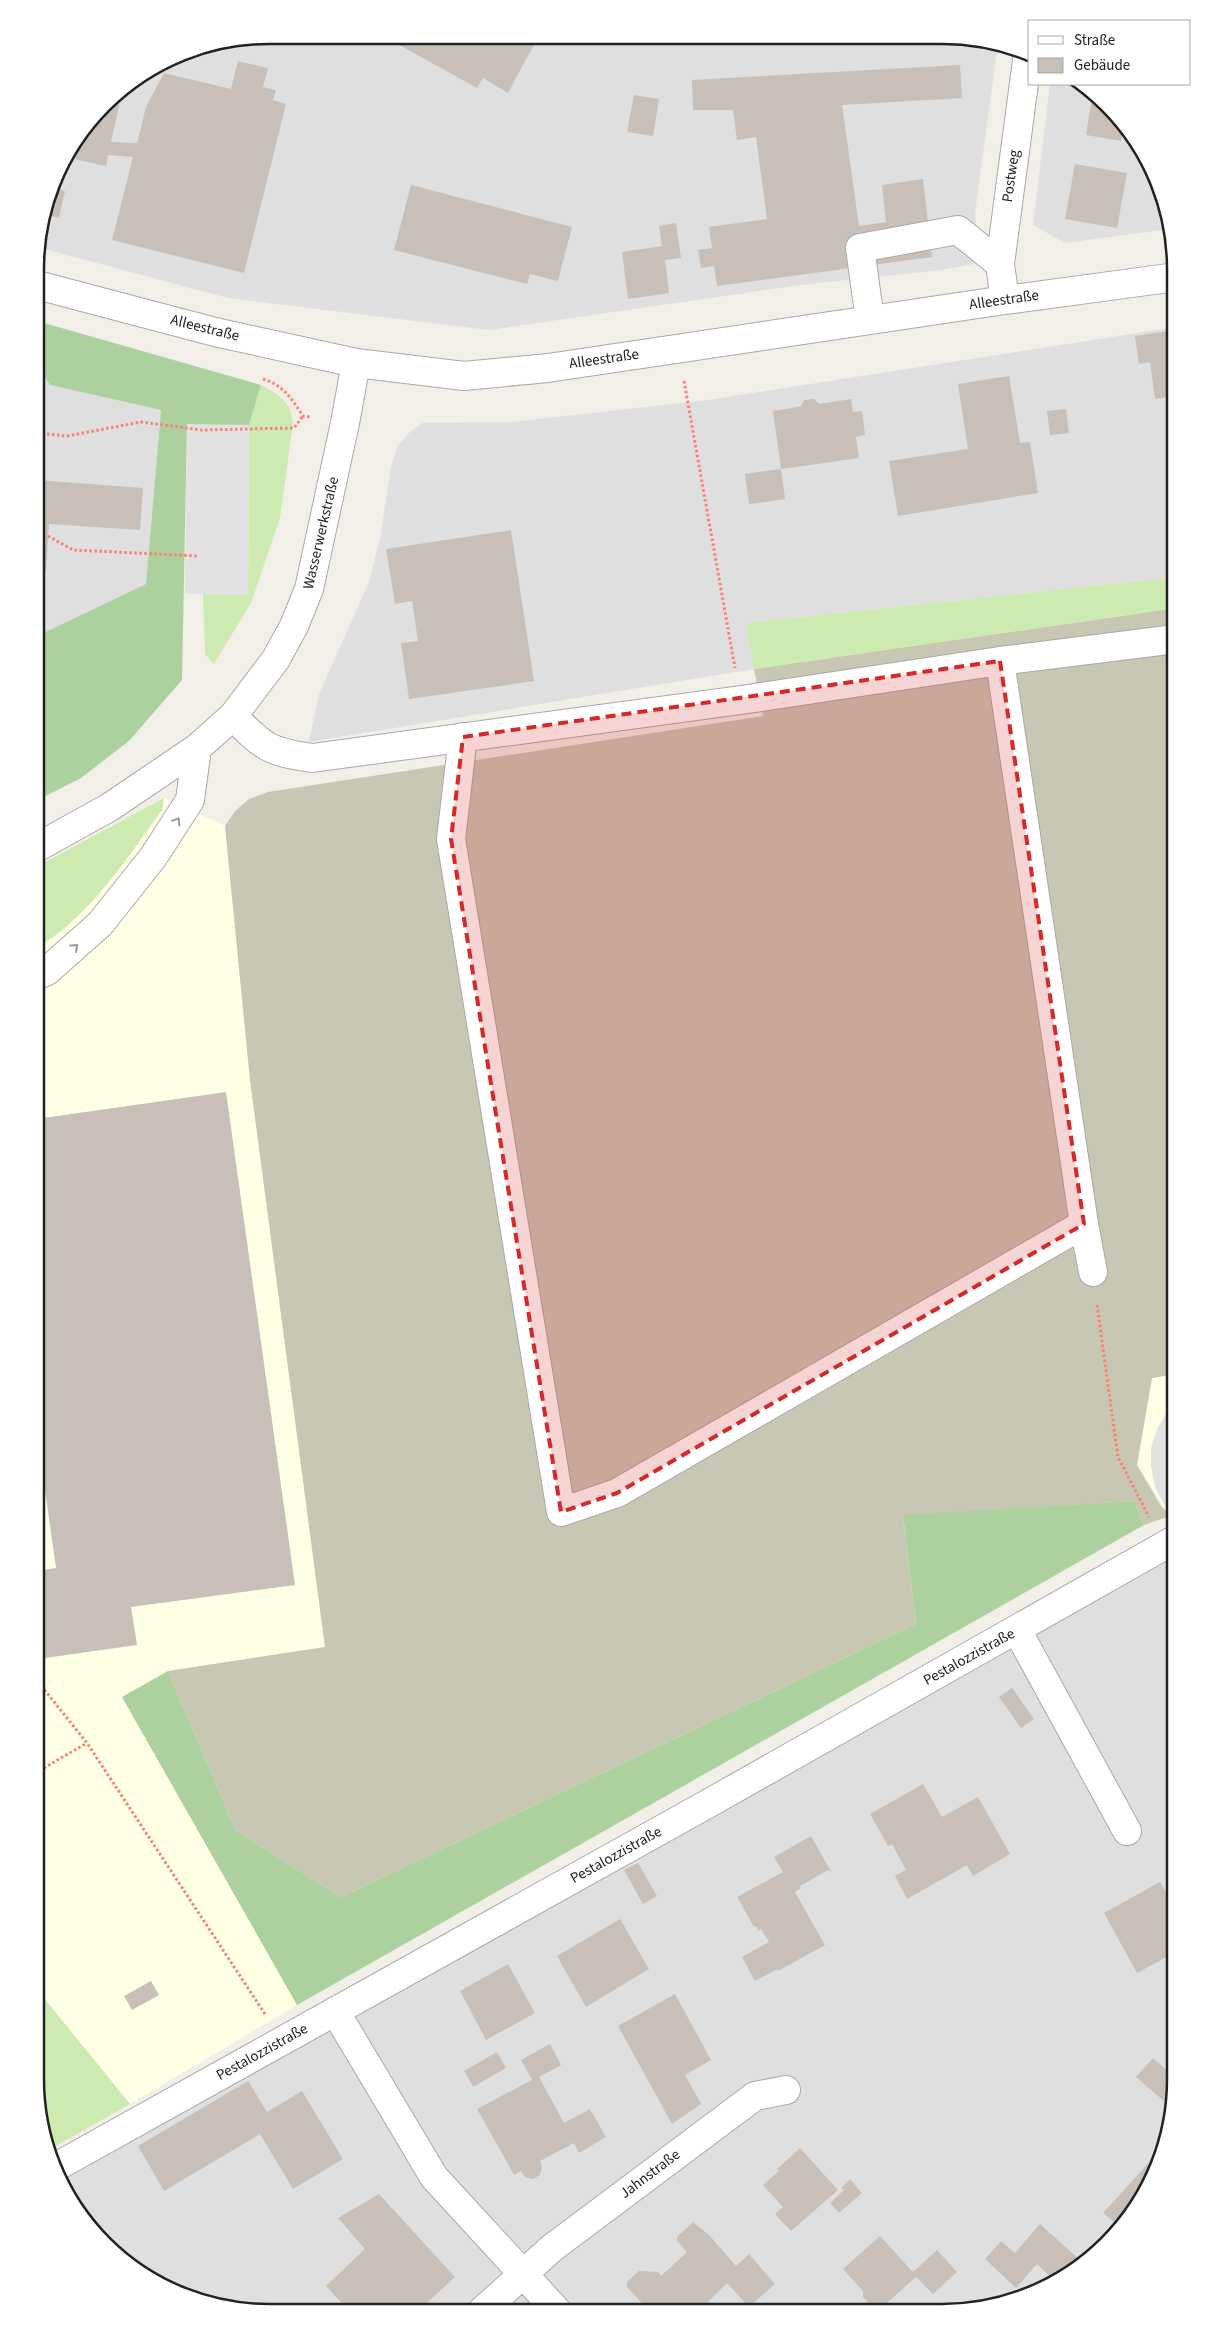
<svg xmlns="http://www.w3.org/2000/svg" width="1211" height="2348" viewBox="0 0 1211 2348" font-family="'Source Sans 3',sans-serif">
  <style>
    .residential { fill: #e0dfdf }
    .education { fill: #ffffe5 }
    .construction { fill: #c7c7b4 }
    .grass { fill: #cdebb0 }
    .forest { fill: #add19e }
    .parking { fill: #e2e2e2 }
    .building { fill: #c7bfb8 }
    .lines { fill: none; stroke-linecap: round; stroke-linejoin: round }
    .minor-casing { stroke: #a9a9a9; stroke-width: 30 }
    .path { stroke: #fa8072; stroke-width: 3; stroke-dasharray: 2.5 2.5; stroke-linecap: butt }
    .minor { stroke: #fff; stroke-width: 28 }
    .oneway { stroke: #9c9c9c }
    .marked { fill: #d62828; fill-opacity: 0.2; stroke: #d62828; stroke-width: 4; stroke-dasharray: 10 6; stroke-linejoin: round }
    .labels { text-anchor: middle; dominant-baseline: central; stroke-width: 5; stroke-linejoin: round; paint-order: stroke }
    .street-label { font-size: 15px; fill: #222; stroke: #fff }
    .rim { fill: none; stroke: #222; stroke-width: 2.5 }
  </style>
  <rect width="100%" height="100%" fill="#f2efe9"/>
  <path class="residential" d="M268,35l720,4 10,4 -23,170 4,50 -38,7 -141,15 -311,45 -261,-32 -191,-51v-9l22,-73 55,-72 65,-40z
    M1050,84h33l13,9 41,46 27,55 5,35 -104,14 -32,-18z
    M1176,327v250l-430,46 8,46 -445,73 10,-48 50,-112 11,-43 11,-72 6,-20 12,-14 13,-10 90,-1 196,-22z
    M37,365l13,20 111,25 -15,174 -109,52z
    M1176,1556l-1,539 -17,74 -30,53 -56,51 -55,28 -74,12 -705,-2 -59,-16 -64,-40 -41,-46 -15,-32 555,-306z"/>
  <path class="education" d="M164,798l61,28 25,254 75,567 -157,24 -46,26 175,308 -167,99 -95,-117 1,-1120z
    M1176,1374v139l-6,3 -33,-51 15,-87z"/>
  <path class="construction" d="M1176,608v766l-24,4 -15,87 24,41 9,10 -26,9 -10,-24 -231,15 13,108 -575,273 -105,-66 -68,-160 157,-24 -75,-567 -25,-254 10,-15 14,-12 19,-7 495,-76 -9,-47z"/>
  <path class="grass" d="M261,385c18,10 30,16 32,38l-13,95 -29,85 -37,61 -9,-10 -2,-60 45,1 1,-170z
    M1176,577v31l-422,61 -8,-46z
    M164,798l-2,12c-34,47 -75,110 -126,138v-81z
    M35,1987l95,117 -83,47 -12,-71z"/>
  <path class="forest" d="M37,321l224,64 -12,40h-62l-5,255 -53,61 -48,37 -45,23 1,-165 109,-52 15,-174 -111,-25 -13,-20z
    M1134,1501l10,24 -847,480 -175,-308 46,-26 68,160 105,66 575,-273 -13,-109z"/>
  <path class="parking" d="M187,424l62,1 -1,170 -63,-1z
    M1176,1403v110l-6,3 -15,-29 -4,-20v-19l6,-19 11,-19z"/>
  <path class="building" d="M383,36l140,1 12,6 -27,50 -25,-15 -6,10z
    M238,61l30,7 -5,19 13,3 -3,10 13,4 -42,169 -132,-33 21,-83 -25,-2 -2,11 -41,-9 49,-64 9,-5 -12,54 26,1 9,-36 18,-34 67,16z
    M960,65l2,33 -120,7 17,121 27,-4 -4,-37 41,-6 9,78 -215,29 -3,-20 -13,2 -3,-18 14,-2 -3,-21 58,-8 -11,-82 -19,3 -4,-30h-40l-1,-30z
    M634,95l25,4 -6,37 -26,-4z
    M1091,103l17,3 16,18 -3,17 -35,-6z
    M1075,164l52,9 -10,55 -52,-9z
    M411,185l161,42 -14,54 -28,-7 -3,10 -133,-34z
    M52,188l13,3 -6,27 -15,-4z
    M676,223l5,35 -16,2 4,33 -41,6 -6,-47 40,-6 -3,-20z
    M1176,330v66l-21,3 -5,-37 -11,2 -4,-28z
    M1009,376l11,67 10,-1 8,51 -140,23 -9,-55 79,-12 -10,-65z
    M814,399l5,5 32,-5 2,13 9,-1 3,24 -9,2 3,21 -78,11 -8,-58 25,-4 3,-1 3,-6z
    M1066,409l3,24 -19,2 -3,-24z
    M781,469l4,30 -36,5 -4,-30z
    M37,480l106,8 -3,42 -91,-6 -3,47 -9,-1z
    M511,530l23,151 -125,18 -8,-56 17,-2 -6,-40 -17,3 -9,-55z
    M226,1092l69,493 -164,22 6,38 -92,13 -9,-62v-25l20,-3 -20,-142v-307z
    M1012,1688l22,31 -13,9 -22,-31z
    M923,1784l19,33 36,-20 32,57 -37,22 -6,-11 -60,34 -12,-23 11,-6 -14,-26 -4,2 -18,-32z
    M811,1836l21,37 -4,-3 -28,16 1,2 -6,4 30,53 -47,26 -1,-2 -22,12 -13,-24 27,-15 -8,-13 -3,2 -2,-5 -2,1 -17,-30 46,-25 -9,-15z
    M638,1863l19,33 -14,8 -19,-34z
    M1160,1882l16,28v33l-8,4 4,7 -35,19 -33,-60z
    M620,1919l29,50 -63,38 -29,-51z
    M508,1964l27,49 -49,27 -26,-49z
    M151,1981l8,14 -27,15 -8,-14z
    M675,1994l36,66 -26,15 16,29 -29,20 -54,-98z
    M550,2044l11,21 -22,12 25,46 26,-14 16,28 -27,16 -5,-10 -34,18 2,6 -2,8 -7,4 -8,-2 -4,-6 -7,4 -37,-66 55,-29 -11,-20z
    M497,2052l9,16 -33,19 -9,-16z
    M1153,2058l22,20v17l-3,13 -36,-31z
    M248,2081l19,31 35,-21 41,68 -50,30 -33,-55 -96,57 -26,-45z
    M800,2148l38,42 -47,41 -16,-17 8,-7 -20,-22 16,-14 -2,-2z
    M1154,2157l6,6 -2,6 -30,53 -7,6 -18,-15z
    M850,2179l12,14 -23,20 -9,-10 14,-13 -3,-2z
    M379,2194l76,83 -37,34h-69l-23,-25 39,-37 -27,-31z
    M693,2222l16,13 27,31 13,-12 26,30 -26,23 -22,-24 -19,19 4,4 -6,6h-56l-23,-25v-5l12,-11 19,1 3,4 26,-24 -10,-11v-4z
    M1040,2224l40,36 10,-11 4,4 -22,20 -16,9 -19,-18 -21,24 -31,-29 16,-18 14,12z
    M880,2236l33,36 24,-22 20,22 -24,22 -17,-17 -36,32 -5,-5h-6l-6,-7v-6l-20,-22z
    M774,2307l5,6 -11,-1z"/>
  <g class="lines">
    <defs>
      <path id="minor" d="M37,285l178,47 141,31 108,13 84,-8 457,-68 171,-23
        M1005,300l-5,-36 28,-211
        M870,320l-10,-72 98,-18 42,34
        M233,716c30,31 36,36 79,42l429,-58 259,-39 176,-22
        M463,737l-12,102 110,673 56,-19 467,-269 -84,-563
        M36,848l74,-41 87,-59 36,-32 43,-57 18,-33 15,-37 36,-166 11,-60
        M36,976l11,-5 53,-47 54,-68 36,-56 7,-52
        M1084,1224l9,48
        M1017,1630l110,201
        M335,2011l99,166 124,135
        M54,2168l657,-366 465,-263
        M481,2312l71,-64 203,-152 31,-6"/>
    </defs>
    <use href="#minor" class="minor-casing"/>
    <path class="path" d="M263,379c20,6 29,20 40,37l9,1
      M684,381l51,287
      M37,433l30,3 74,-14 61,8 92,-2 9,-12
      M48,536l25,14 126,6
      M1097,1305l21,152 31,60
      M35,1678l52,65 178,271
      M35,1773l52,-30"/>
    <use href="#minor" class="minor"/>
  </g>
  <defs><path id="oneway-chevron" d="M-2-3.5L2.5 0L-2 3.5" fill="none" stroke-width="1.6" stroke-linecap="round" stroke-linejoin="round" transform="scale(1.25)"/></defs>
  <g class="oneway">
    <use href="#oneway-chevron" transform="translate(177 821) rotate(-57)"/>
    <use href="#oneway-chevron" transform="translate(75 947) rotate(-42)"/>
  </g>
  <path class="marked" d="M1000,661l84,563 -467,269 -56,19 -110,-673 12,-102z"/>
  <g class="labels">
    <g class="street-label">
      <text transform="translate(1011 176) rotate(-82)">Postweg</text>
      <text transform="translate(1004 300) rotate(-8)">Alleestraße</text>
      <text transform="translate(205 328) rotate(14)">Alleestraße</text>
      <text transform="translate(604 359) rotate(-8)">Alleestraße</text>
      <text transform="translate(321 533) rotate(-77)">Wasserwerkstraße</text>
      <text transform="translate(969 1657) rotate(-29)">Pestalozzistraße</text>
      <text transform="translate(616 1855) rotate(-29)">Pestalozzistraße</text>
      <text transform="translate(262 2052) rotate(-29)">Pestalozzistraße</text>
      <text transform="translate(650 2174) rotate(-37)">Jahnstraße</text>
    </g>
  </g>
  <path d="M0 0H1211V2348H0ZM269 44H942A225 225 0 0 1 1167 269V2079A225 225 0 0 1 942 2304H269A225 225 0 0 1 44 2079V269A225 225 0 0 1 269 44Z" fill="#fff" fill-rule="evenodd"/>
  <path class="rim" d="M269 44H942A225 225 0 0 1 1167 269V2079A225 225 0 0 1 942 2304H269A225 225 0 0 1 44 2079V269A225 225 0 0 1 269 44Z"/>
  <rect x="1028" y="20" width="162" height="65" fill="#ffffff" stroke="#a7a7a7"/>
  <rect x="1038" y="36" width="25" height="8" fill="#ffffff" stroke="#a7a7a7"/>
  <text x="1074" y="45" font-size="15" fill="#222222">Straße</text>
  <rect x="1038" y="58" width="25" height="15" fill="#c7bfb8" stroke="#a7a7a7"/>
  <text x="1074" y="70" font-size="15" fill="#222222">Gebäude</text>
</svg>
